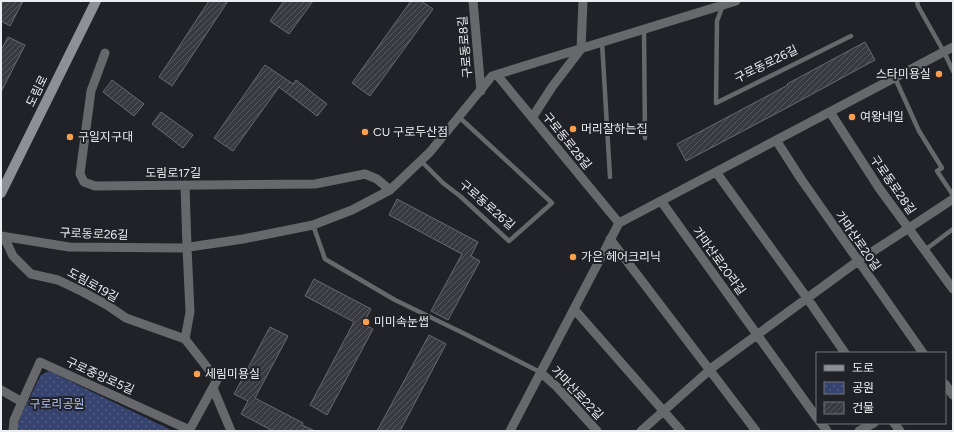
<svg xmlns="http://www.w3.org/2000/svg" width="954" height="432" viewBox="0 0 954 432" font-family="Figtree,'Noto Sans KR',sans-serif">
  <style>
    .park { fill: url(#park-dots) }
    .building { fill: url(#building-hatch); stroke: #686a71 }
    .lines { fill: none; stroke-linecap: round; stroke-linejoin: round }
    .lane { stroke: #67686b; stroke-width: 4.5 }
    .street { stroke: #67686b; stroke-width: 9 }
    .secondary { stroke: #8e9095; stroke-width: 10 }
    .poi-dot { fill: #fa9f4e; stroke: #202227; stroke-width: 1.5 }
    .labels { text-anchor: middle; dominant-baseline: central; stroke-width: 4; stroke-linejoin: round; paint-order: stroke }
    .street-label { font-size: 12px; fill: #ecedf1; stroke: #202227 }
    .poi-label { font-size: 12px; fill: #ecedf1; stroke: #202227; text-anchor: start }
    .park-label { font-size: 12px; fill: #b2c4f7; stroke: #202227 }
  </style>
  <defs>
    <pattern id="park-dots" width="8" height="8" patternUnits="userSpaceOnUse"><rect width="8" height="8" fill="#36436f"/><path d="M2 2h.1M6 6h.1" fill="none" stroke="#535e84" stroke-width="1.8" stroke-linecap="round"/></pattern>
    <pattern id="building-hatch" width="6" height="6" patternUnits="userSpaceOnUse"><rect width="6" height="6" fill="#383a40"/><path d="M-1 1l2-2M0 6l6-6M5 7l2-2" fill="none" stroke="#55575c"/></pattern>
  </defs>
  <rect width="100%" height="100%" fill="#202227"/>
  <path class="park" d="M49,371l124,60h-156l2,-12 22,-44z"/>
  <path class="building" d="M1,1h22l-13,25 -9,-5z
    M209,1h19l-56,85 -13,-9z
    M284,1h29l-24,33 -19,-13z
    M411,1h10l12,8 -63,87 -18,-13z
    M8,37l17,8 -24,47v-42z
    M865,42l10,18 -96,52 -93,49 -9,-17 111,-59 -1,-1z
    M265,65l28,19 3,-4 31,24 -10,12 -38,-29 -46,64 -19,-13z
    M112,80l32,24 -10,12 -31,-24z
    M161,112l32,23 -10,13 -31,-24z
    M397,199l81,43 -7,14 9,5 -32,59 -17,-9 31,-57 -73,-39z
    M314,279l57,30 -8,15 10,5 -46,86 -17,-10 44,-83 -49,-26z
    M270,327l18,9 -33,62 48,25 -1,2 13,6h-42l-32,-17 7,-13 -14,-7z
    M429,335l17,9 -46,87h-23z"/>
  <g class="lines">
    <path class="lane" d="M917,1l1,5 26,46 9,19
      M723,5l-6,16 -1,82 135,-67
      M644,29l1,109
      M602,42l8,135
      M895,78l24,53 23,37 -5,3 16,24
      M421,161l22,22 17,13 49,45 43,-38 -31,-29 -62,-57
      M313,225l12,34 70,41 66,32 79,40
      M925,250l28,-21"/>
    <path class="street" d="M473,1l8,90
      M105,53l-14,38 -11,83 4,8 11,4 220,-2 50,-10 12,5 13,11
      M497,75l122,148
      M830,112l49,76 74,101
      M532,118l20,-31 29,-38 2,-48
      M776,140l25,39 122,174
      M716,172l91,126 38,55
      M185,185l2,62 3,65 -5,27 32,41 -28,51
      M661,201l156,217
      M1,236l68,11 114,1 60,-9 70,-14 39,-15 38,-20 40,-38 62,-76 244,-75
      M4,237l9,19 18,18 27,6 25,12 24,13 19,13 59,21
      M610,239l146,192
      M574,309l107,122
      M540,372l17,15 40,44
      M945,384l8,11
      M213,388l18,43
      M1,390l21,12
      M821,423l6,8
      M894,423l6,8
      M13,431l1,-11 26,-58 150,68
      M510,431l109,-208 334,-176
      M641,431l72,-64 145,-106 51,-33 44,-29
      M859,431l15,-8"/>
    <path class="secondary" d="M1,193l95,-192"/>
  </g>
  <g class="poi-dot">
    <circle cx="939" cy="74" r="4"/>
    <circle cx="852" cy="117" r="4"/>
    <circle cx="573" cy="129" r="4"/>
    <circle cx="365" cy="132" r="4"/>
    <circle cx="70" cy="137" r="4"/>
    <circle cx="573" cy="257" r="4"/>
    <circle cx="366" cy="322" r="4"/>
    <circle cx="197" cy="374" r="4"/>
  </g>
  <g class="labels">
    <g class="street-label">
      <text transform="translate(465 47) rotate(-95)">구로동로8길</text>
      <text transform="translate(766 64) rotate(-26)">구로동로26길</text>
      <text transform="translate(37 91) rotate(-64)">도림로</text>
      <text transform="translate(567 141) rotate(51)">구로동로28길</text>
      <text x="173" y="173">도림로17길</text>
      <text transform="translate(893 185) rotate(55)">구로동로28길</text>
      <text transform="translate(487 205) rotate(41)">구로동로26길</text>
      <text transform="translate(94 234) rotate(2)">구로동로26길</text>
      <text transform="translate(858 241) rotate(55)">가마산로20길</text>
      <text transform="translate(719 261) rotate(54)">가마산로20라길</text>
      <text transform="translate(93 285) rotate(29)">도림로19길</text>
      <text transform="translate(100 376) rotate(24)">구로중앙로5길</text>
      <text transform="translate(577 393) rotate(46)">가마산로22길</text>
    </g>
    <g class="poi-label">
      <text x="931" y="74" text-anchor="end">스타미용실</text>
      <text x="860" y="117">여왕네일</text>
      <text x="581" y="129">머리잘하는집</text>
      <text x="373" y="132">CU 구로두산점</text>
      <text x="78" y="137">구일지구대</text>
      <text x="581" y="257">가은 헤어크리닉</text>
      <text x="374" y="322">미미속눈썹</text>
      <text x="205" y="374">세림미용실</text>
    </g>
    <g class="park-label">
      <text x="57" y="404">구로리공원</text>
    </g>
  </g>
  <rect width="954" height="432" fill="none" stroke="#ecedf1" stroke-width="4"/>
  <rect x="816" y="352" width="130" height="72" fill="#202227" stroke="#727378"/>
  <rect x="824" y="365" width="20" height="6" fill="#8e9095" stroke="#727378"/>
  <text x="852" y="372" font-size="12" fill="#ecedf1">도로</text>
  <rect x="824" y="382" width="20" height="12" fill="url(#park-dots)" stroke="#727378"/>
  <text x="852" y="392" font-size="12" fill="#ecedf1">공원</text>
  <rect x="824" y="402" width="20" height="12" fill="url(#building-hatch)" stroke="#727378"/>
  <text x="852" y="412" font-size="12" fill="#ecedf1">건물</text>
</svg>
